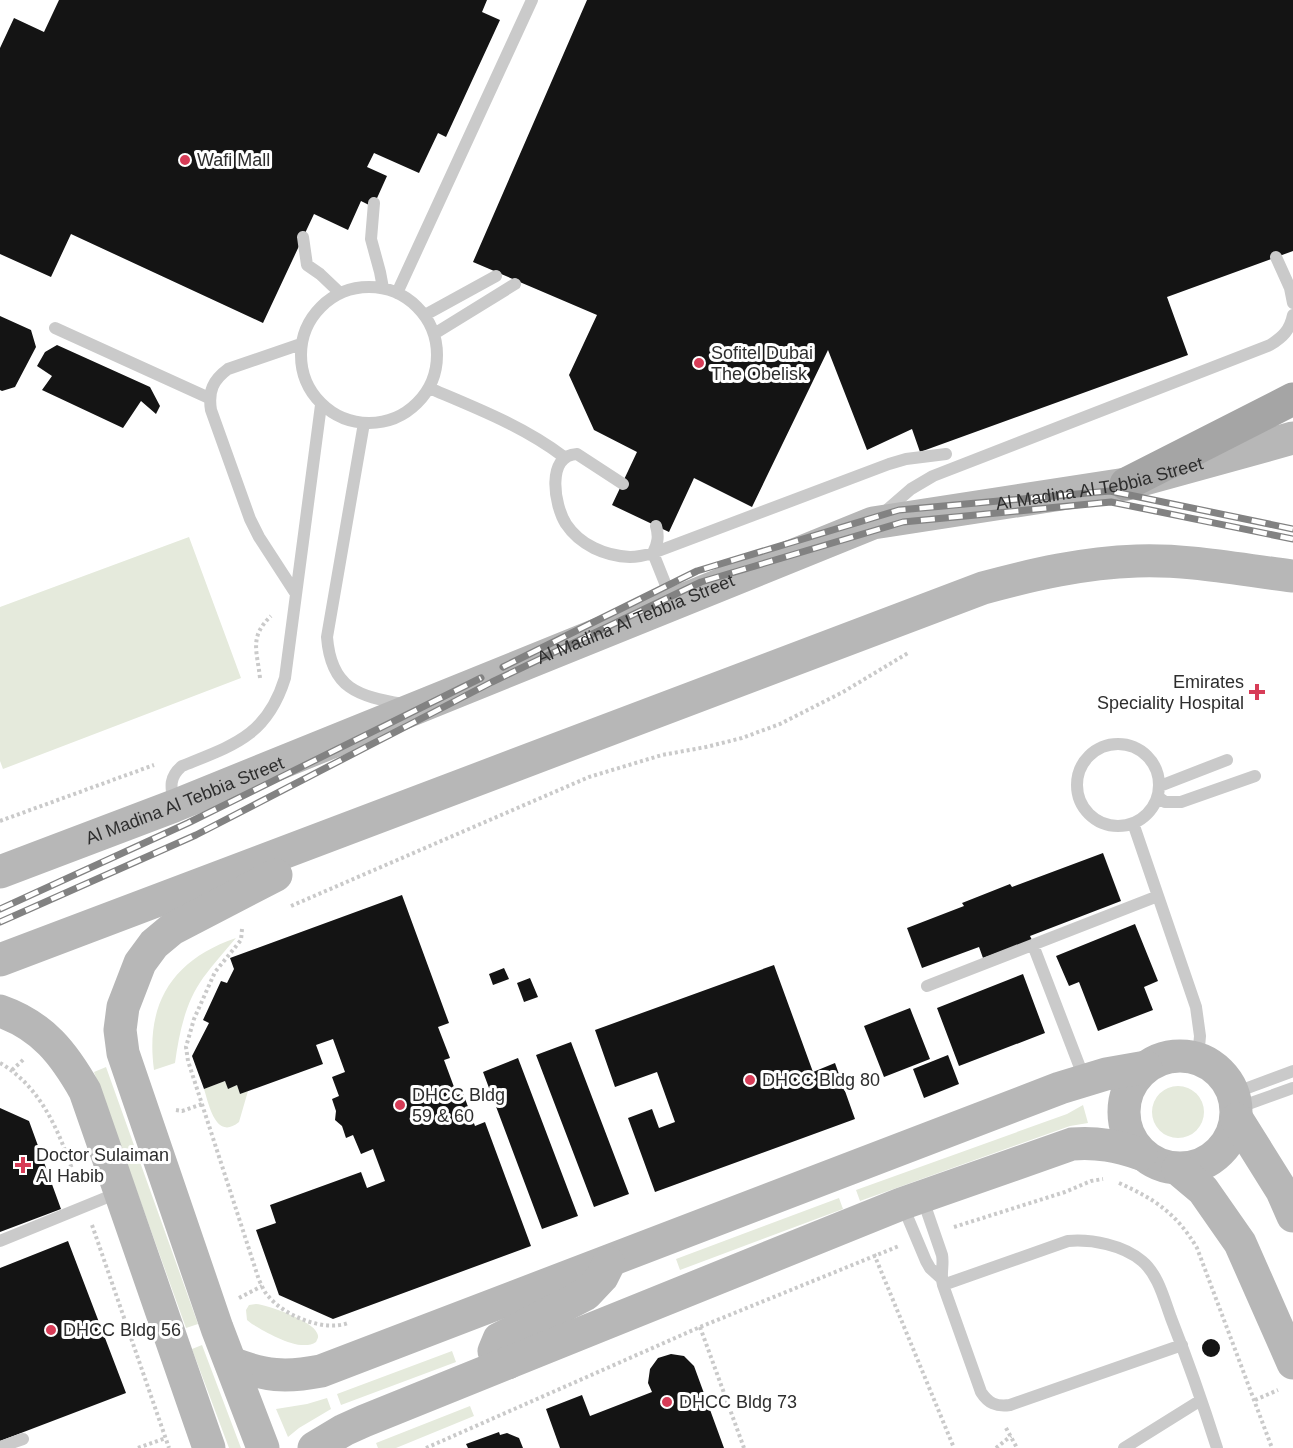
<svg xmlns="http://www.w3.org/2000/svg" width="1293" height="1448" viewBox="0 0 1293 1448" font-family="Helvetica,sans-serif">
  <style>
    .green { fill: #e5eadc }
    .building { fill: #141414 }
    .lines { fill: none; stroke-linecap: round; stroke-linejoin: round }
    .path { stroke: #cacaca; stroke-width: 4; stroke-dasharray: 3 3; stroke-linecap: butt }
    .lane { stroke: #cacaca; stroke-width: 12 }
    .secondary { stroke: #b7b7b7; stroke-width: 33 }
    .primary { stroke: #a5a5a5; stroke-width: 33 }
    .rail-casing { stroke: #828282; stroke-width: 7 }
    .rail { stroke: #fff; stroke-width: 4.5; stroke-dasharray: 14; stroke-linecap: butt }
    .poi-dot { fill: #d73c57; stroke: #fff; stroke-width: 2 }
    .labels { text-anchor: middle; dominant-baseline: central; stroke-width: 6; stroke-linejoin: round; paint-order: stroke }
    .poi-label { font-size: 18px; fill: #2d2d2d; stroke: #fff; text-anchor: start }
    .street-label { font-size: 18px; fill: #2d2d2d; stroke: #fff }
  </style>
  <rect width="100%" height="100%" fill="#fff"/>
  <path class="green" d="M189,537l52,141 -238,91 -3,-8v-154z
    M236,938c-11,13 -23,26 -33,40 -18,25 -24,56 -28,85l-21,7c-9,-66 18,-110 82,-132z
    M106,1067l92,257 -12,4 -92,-256z
    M225,1081l3,7 9,-3 3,9 8,-3 -9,31c-23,19 -30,-17 -35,-33z
    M1152 1112a26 26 0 1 1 52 0a26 26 0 1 1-52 0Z
    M1083,1105l5,18 -18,3 -210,75 -4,-11 211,-76z
    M839,1198l4,11 -163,61 -4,-11z
    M256,1304c12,1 57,17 61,29 2,4 1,5 -1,9 -16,11 -50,-10 -64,-18l-5,-4 -1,-10 3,-5z
    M202,1345l39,103h-12l-37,-99z
    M452,1351l4,11 -115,43 -4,-11z
    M327,1398l4,11 -32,19 -11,9 -12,-28 31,-5z
    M470,1406l4,10 -78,32h-18l-2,-5z"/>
  <path class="building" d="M59,0h428l-5,12 18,8 -54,117 -8,-4 -19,40 -45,-20 -7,14 20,9 -14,31 -12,-6 -13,29 -34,-16 -51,109 -192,-89 -20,43 -51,-23v-206l14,-30 30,14z
    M587,0h706v251l-126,46 21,58 -268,97 -8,-23 -45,21 -39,-100 -76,157 -58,-29 -25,54 -57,-27 25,-53 -43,-22 -25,-55 28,-60 -124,-53z
    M0,316l31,14 5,17 -21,40 -13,4 -2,-1z
    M57,345l93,42 10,19 -4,8 -15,-13 -18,27 -81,-38 10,-14 -15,-10 8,-14z
    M1103,853l18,48 -91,35 2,4 -49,18 -4,-11 -57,21 -15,-40 57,-22 -2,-3 48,-19 2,3z
    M402,895l47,128 -11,4 12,31 -6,2 13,35 6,-2 12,33 10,-4 46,124 -198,73 -54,-24 -23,-65 20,-7 -6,-18 91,-33 6,16 18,-7 -12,-32 -12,5 -8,-19 -7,3 -4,-12 -7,-6 1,-9 -4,-12 7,-3 -7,-19 13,-5 -12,-33 -17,6 7,19 -83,30 -3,-9 -9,4 -3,-8 -21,8 -12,-33 17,-33 -6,-3 18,-39 6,2 7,-14 -4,-11z
    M1135,924l23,57 -14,6 9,23 -55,21 -19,-49 -10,4 -13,-30z
    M774,965l39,107 22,-9 20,56 -200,73 -27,-74 24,-9 7,19 16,-6 -18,-50 -42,15 -20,-57z
    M504,968l5,11 -16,6 -4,-11z
    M1023,974l22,59 -86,33 -22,-58z
    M530,978l8,19 -14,5 -7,-19z
    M910,1008l20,51 -46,18 -20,-51z
    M571,1042l58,152 -35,13 -58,-152z
    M948,1055l11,29 -35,14 -11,-29z
    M518,1058l60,158 -36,13 -59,-157z
    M0,1108l29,13 32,88 -61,23z
    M68,1241l58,152 -126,48v-173z
    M1202 1348a9 9 0 1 1 18 0a9 9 0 1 1-18 0Z
    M671,1354l13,2 10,10 30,82h-164l-14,-39 36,-14 8,21 62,-24 -4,-9 2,-14 8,-11z
    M499,1432l1,3 7,-2 12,5 4,10h-55l-2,-4z"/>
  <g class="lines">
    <path class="path" d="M260,678c-3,-28 -11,-41 11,-62
      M0,821l154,-56
      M291,906l298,-129 73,-22 44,-8 36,-9 38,-14 63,-32 65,-39
      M242,929l-1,11 -26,32 -21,47 -8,28 2,14 71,219c3,6 5,12 10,17 16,19 55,35 79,26
      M0,1063c45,26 62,77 78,123
      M12,1070l12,-11
      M176,1110l6,1 20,-7
      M1119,1183c36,16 58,31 78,65l75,200
      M92,1225l77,223
      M954,1227l111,-35 26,-11 12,-2
      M874,1254l80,194
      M239,1298l23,-12
      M700,1327l44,121
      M1255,1400l23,-10
      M1006,1428l11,20
      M138,1448l28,-10
      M426,1448l274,-121 199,-81
      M996,1448l15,-12"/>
    <path class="lane" d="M374,203l-3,36 9,33 3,16
      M303,237l4,28 13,9 20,19
      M1276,257l14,31 3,15
      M301 355a68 68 0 1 1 136 0a68 68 0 1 1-136 0Z
      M397,293l135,-293
      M425,315l71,-39
      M55,328l154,70
      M434,334l81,-50
      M429,388c47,20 94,38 135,69
      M364,423l-37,214c4,52 31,59 76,67
      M623,484l-46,-30c-31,1 -23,51 -11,70 14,21 39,32 64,33 7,0 16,-2 23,-4l236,-89 17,-5 40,-5
      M881,515l30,-26 22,-13 337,-131c13,-8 20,-15 23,-30
      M656,526c3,10 2,17 -3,27l20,50
      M296,594l-37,-57 -9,-18 -39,-109c-3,-19 2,-30 17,-41l73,-25
      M1077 785a41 41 0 1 1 82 0a41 41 0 1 1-82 0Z
      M1160,786l67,-26
      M1158,797l7,5h16l74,-26
      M174,804c-3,-16 -6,-26 8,-38 52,-21 85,-30 103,-88l36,-273
      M1133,823l63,184 4,29 -2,22
      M1033,945l51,133
      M927,986l231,-90
      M1234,1093l59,-22
      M1237,1108l56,-20
      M922,1197l20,58c2,10 -2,20 1,30
      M902,1204l24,57 4,7 11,10
      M0,1241l120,-49
      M1182,1345l-172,60c-14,2 -22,-2 -29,-13l-38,-107 125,-44c24,-2 55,4 74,20 16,13 22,38 29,57 17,43 32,86 46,130
      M0,1447l23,-8
      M1124,1448l77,-48"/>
    <g class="secondary">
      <path id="s1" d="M0,872l174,-66 699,-283 253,-39 167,-46"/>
      <path d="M0,960l983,-372c51,-14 100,-25 154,-27 51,-2 105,9 156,15"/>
      <path d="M0,1011c43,15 64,43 85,80l124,357"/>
      <circle cx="1180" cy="1112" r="56"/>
      <path d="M1237,1119l45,72 11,25"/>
      <path d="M1178,1169l25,21 37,53 53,120"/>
      <path d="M231,1363c34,13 54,15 90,8l739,-283 46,-14 40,-7"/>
      <path d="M508,1363l-11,-6 -3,-6 5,-12 87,-45 16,-17 7,-14"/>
      <path d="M263,1448l-46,-120 -94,-275 -3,-23 3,-23 17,-44 14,-19 18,-15 104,-54"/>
      <path d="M314,1448l30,-18 20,-9 537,-217 171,-60c26,-2 45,2 69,10"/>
    </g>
    <path class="primary" d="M1126,484l167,-85"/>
    <defs>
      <path id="rail" d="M503,667l194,-96 202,-61 211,-19 183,38
        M0,909l188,-86 293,-145
        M0,922l196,-87 296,-153 209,-100 202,-60 208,-20 182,37"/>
    </defs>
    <use href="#rail" class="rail-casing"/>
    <use href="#rail" class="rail"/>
  </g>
  <g class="poi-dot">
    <circle cx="185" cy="160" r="6"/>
    <circle cx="699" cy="363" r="6"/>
    <path d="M1254 683h6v6h6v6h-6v6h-6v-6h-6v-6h6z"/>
    <circle cx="750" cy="1080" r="6"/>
    <circle cx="400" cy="1105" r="6"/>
    <path d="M20 1156h6v6h6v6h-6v6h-6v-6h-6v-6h6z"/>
    <circle cx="51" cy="1330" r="6"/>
    <circle cx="667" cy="1402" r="6"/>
  </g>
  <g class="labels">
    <g class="poi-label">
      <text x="197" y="160">Wafi Mall</text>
      <text x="711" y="353">Sofitel Dubai<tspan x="711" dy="21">The Obelisk</tspan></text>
      <text x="1244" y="682" text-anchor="end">Emirates<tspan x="1244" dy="21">Speciality Hospital</tspan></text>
      <text x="762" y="1080">DHCC Bldg 80</text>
      <text x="412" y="1095">DHCC Bldg<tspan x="412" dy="21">59 &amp; 60</tspan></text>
      <text x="36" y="1155">Doctor Sulaiman<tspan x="36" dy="21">Al Habib</tspan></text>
      <text x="63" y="1330">DHCC Bldg 56</text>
      <text x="679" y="1402">DHCC Bldg 73</text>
    </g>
    <g class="street-label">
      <text stroke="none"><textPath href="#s1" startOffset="1170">Al Madina Al Tebbia Street</textPath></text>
      <text stroke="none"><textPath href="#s1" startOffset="684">Al Madina Al Tebbia Street</textPath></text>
      <text stroke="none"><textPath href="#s1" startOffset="198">Al Madina Al Tebbia Street</textPath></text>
    </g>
  </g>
</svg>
